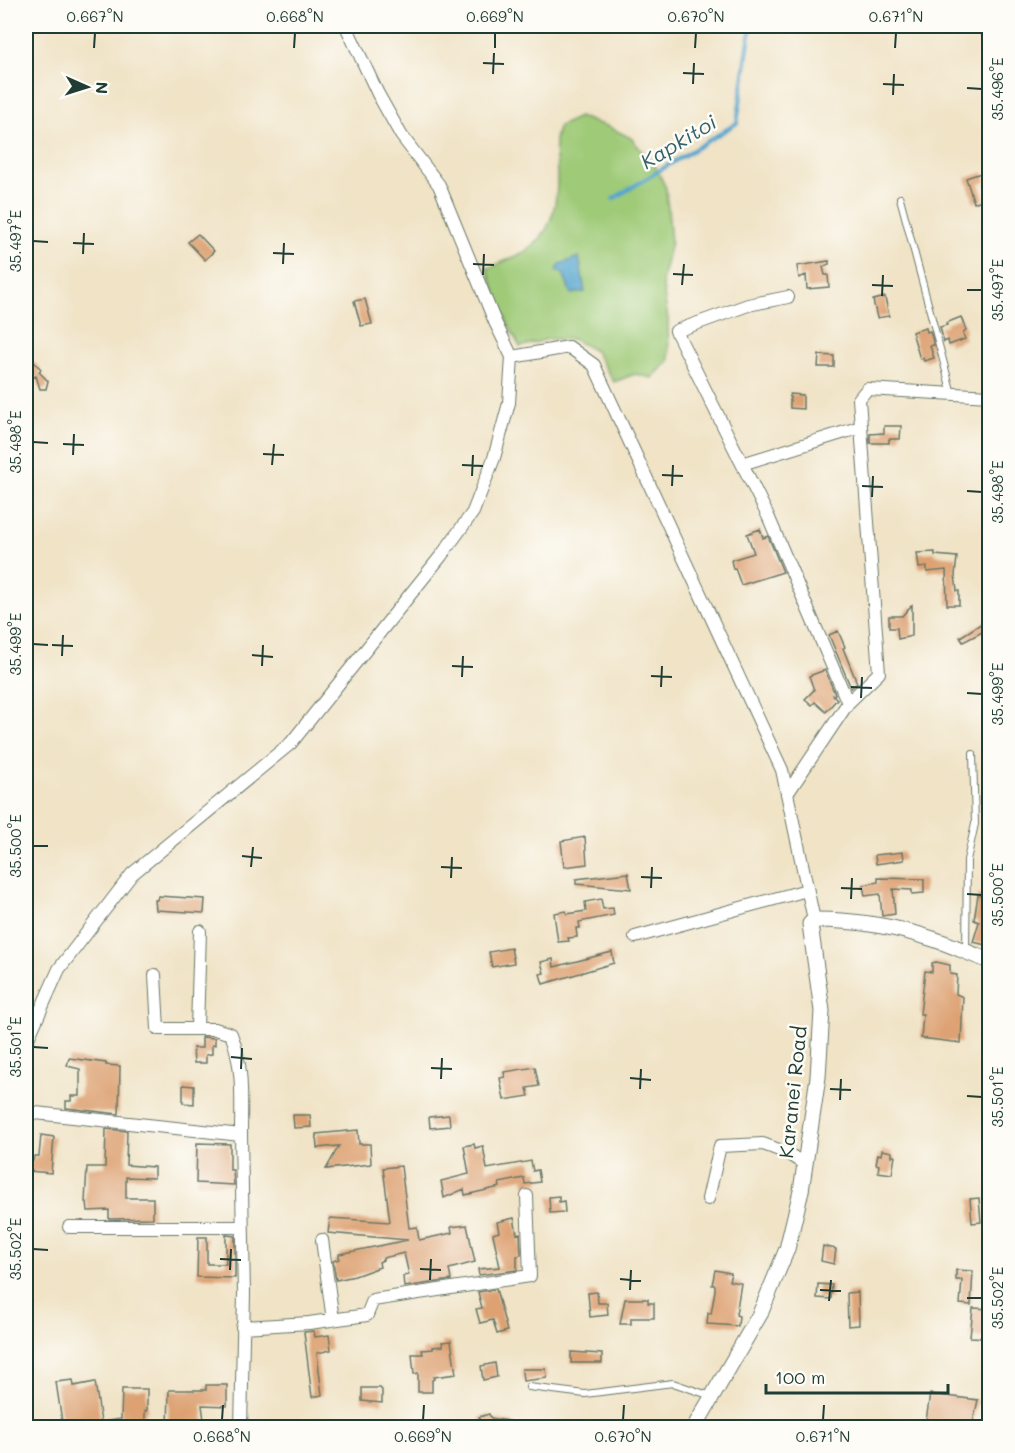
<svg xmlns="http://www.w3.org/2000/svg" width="1015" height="1453" viewBox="0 0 1015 1453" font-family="Mali,sans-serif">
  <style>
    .green { fill: #9fca77; stroke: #5f8456; stroke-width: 1.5 }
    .water { fill: #52a4cd; stroke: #387080; stroke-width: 1.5 }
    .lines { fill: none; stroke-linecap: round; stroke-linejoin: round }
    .stream { stroke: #52a4cd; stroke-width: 4 }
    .building { fill: #dda172 }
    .service-casing { stroke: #687767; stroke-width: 8 }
    .minor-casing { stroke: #687767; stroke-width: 14 }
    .tertiary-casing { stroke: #687767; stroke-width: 17 }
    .service { stroke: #fff; stroke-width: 6 }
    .minor { stroke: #fff; stroke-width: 12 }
    .tertiary { stroke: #fff; stroke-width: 15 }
    .ticks { fill: none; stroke: #1f3d34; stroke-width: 2 }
    .labels { text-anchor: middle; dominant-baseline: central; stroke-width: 5; stroke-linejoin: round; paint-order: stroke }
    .street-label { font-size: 20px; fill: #1f3d34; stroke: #fdfcf7 }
    .water-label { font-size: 21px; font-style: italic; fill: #31616a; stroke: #fdfcf7 }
    .neatline { fill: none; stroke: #1f3d34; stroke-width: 2 }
    .ticks-label { font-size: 15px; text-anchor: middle; fill: #1f3d34 }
  </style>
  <rect width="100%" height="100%" fill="#fdfcf7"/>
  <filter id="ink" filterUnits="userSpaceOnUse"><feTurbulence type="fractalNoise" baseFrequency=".0167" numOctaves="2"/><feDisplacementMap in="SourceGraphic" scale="12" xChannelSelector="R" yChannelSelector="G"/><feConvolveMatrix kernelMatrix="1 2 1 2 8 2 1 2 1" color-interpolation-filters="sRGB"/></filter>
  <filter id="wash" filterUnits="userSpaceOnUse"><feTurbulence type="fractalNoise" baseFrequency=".008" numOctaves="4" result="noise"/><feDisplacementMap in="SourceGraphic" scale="24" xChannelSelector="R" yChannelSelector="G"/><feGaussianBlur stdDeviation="1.35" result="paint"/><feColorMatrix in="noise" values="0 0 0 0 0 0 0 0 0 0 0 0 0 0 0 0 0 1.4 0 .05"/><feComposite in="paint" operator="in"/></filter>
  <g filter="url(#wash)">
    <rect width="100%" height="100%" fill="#f0e3c6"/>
    <path class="green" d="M579,117l30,10 22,11 24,28 11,22 5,54 -9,39 6,38 1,42 -17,17 -17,-4 -21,8 -19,-31 -22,-12h-25l-28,8 -13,-25 -20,-53c12,-6 27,-11 39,-18 27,-17 32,-50 31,-79 0,-21 -6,-26 2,-46z"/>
    <path class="water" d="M579,257l6,35 -14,2 -8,-21 -7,-2 4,-7z"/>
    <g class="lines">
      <path class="stream" d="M613,199l124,-76 14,-97"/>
    </g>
    <g id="blocks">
      <path class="building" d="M984,172l2,10 -7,2 5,15 -10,4 -8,-25z
        M198,234l16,17 -9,9 -17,-18z
        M829,261v3l-6,3 2,8h3l1,12 -22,2 -1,-14 -7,3 -2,-12z
        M885,297l4,19 -12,2 -4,-18z
        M365,299l7,25 -11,2 -7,-25z
        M961,317l5,13 -3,4 2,5 -16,6 -1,-5 -4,2 -4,-15 7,-2 -1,-2z
        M926,328l1,4 3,-1 4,14 -4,1 4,12 -10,3 -1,-3 -3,1 -8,-27z
        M819,355l15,1v11h-16z
        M33,361l8,8 -2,3 9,9 -2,8h-6l-4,-13 -2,1 -8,-8z
        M790,394l13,1v14l-13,-1z
        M884,426h17l-1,13h-11v4h-19v-9l14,-1z
        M760,529l3,9 5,-2 15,36 -42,13 -6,-17 -2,1 -2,-9 23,-7 -7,-19z
        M935,552v3l22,2 -2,18 2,16h2v14h-12l-1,-35 -19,2v-5l-8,1 -2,-15z
        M912,605v31l-14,3 -1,-11h-8v-12h13z
        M990,618v10l-27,14 -3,-5z
        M838,631l7,16 -2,1 14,35 -6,5 -22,-53z
        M825,670l10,24 -2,1 4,4 -11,13 -11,-10 -3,3 -7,-6 9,-9 -5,-14z
        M585,837l2,27 -23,3 -3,-26z
        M903,852l1,8 -28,4 -1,-9z
        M628,873l3,16 -55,-5v-5z
        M878,878l46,1v14l-12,1v-4l-19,-1 2,25 -13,2 -2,-22 -15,2 -2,-11 15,-3z
        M978,895l12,3v48l-17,-4 6,-20 -5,-2z
        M158,896l47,3 -1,14 -48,-3 -1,-10h2z
        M601,899l2,10 10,-1 1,7 -35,7 1,6h-4l1,9 -9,1 1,3 -11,1 -4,-29 12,-2 1,3 19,-3 -1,-9z
        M511,948l3,15 -22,4 -3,-15z
        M612,952l2,11 -71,21 -3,-10 4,-1 -3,-11 12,-3 1,8z
        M936,962l14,3v9l7,1 -1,19 7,3 -2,46 -40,-5 2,-24h-3l5,-43 7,1v-9z
        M202,1037l13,1v7h-3v9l-6,1v8h-12l-1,-15h9z
        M69,1058l37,5v2l14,1 -1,48 -53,-6v-7h5v-5h9v-27l-13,-3z
        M535,1067l4,19 -12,2 2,8 -25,4 -4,-22 5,-1 -1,-5z
        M183,1085l11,1v18l-11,-1z
        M293,1115h17l1,12 -17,1z
        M449,1115l1,11 -20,2 -1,-11z
        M106,1129l21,2 -1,34 28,2v11l-28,-1v21h27v20l-44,1v-9l-21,1 -1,-9h-2l2,-35h18z
        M358,1130l1,14h11l1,20 -45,5 13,-23 -22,2 -1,-14z
        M41,1135l13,2 -3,36 -23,-2 1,-10h4l1,-5h5z
        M197,1143l33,1v26h3l1,15 -38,-2z
        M474,1144l1,4 8,-2 4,23 44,-8 2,10 5,-1 2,12 -15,2 -1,-6 -25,5 1,4 -35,8 -1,-6 -20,9 -3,-17 28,-7 -5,-28z
        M882,1150l10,2v4h3l-3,18 -14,-2 1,-7 -3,-1 2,-10 3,1z
        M401,1166l8,62 8,-1 2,13 33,-7 -1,-6 16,-2 8,37 -26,7 2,11 -47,7 -1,-11 6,-1 -5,-22 -21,5v2l-4,2 1,5 -25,9 -19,4 -3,-19 6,-2v-5l69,-14 -80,-7 2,-15 60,4 -7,-54z
        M559,1196v6l5,-1 1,11 -15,1 -1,-16z
        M979,1198l2,24 -9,1 -2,-24z
        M514,1218l3,16 3,-1 1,22 -4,1v14l-38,5 -1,-6 22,-2 -7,-33 6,-2 -2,-10z
        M226,1235l9,1v42l-38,-1 1,-40h9v27h19z
        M823,1246l13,3 -2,15 -13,-3z
        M715,1270l16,3 -2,8 12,2 -5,32 3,1 -1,10 -31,-2 1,-11 3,1 4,-24v-5h-3z
        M956,1270l17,1 -2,34 -11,-1 2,-24h-6z
        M818,1284l14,1 -1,14 -14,-1z
        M496,1289l11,42 -10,3 -4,-14 -13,3 -4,-14 6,-1 -4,-16z
        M597,1292l1,11h9l1,12 -18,2 -2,-24z
        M858,1292l1,33 -11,1 -1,-33z
        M625,1299h23v4h6v15h-23v6h-11z
        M973,1308l17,1v29l-20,-1z
        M314,1331l1,6 14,-2 2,15 -14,3 5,42 -10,2 -8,-65z
        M451,1341l5,33 -22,3v2l-2,1v12h-14v-19l-4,1 -2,-20h11l-1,-4 11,-1v-2l10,-1 -1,-4z
        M571,1352l31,2v9h-31z
        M495,1363l2,14 -14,3 -2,-14z
        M522,1369h24l1,9 -24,3z
        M73,1380l1,6 21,-4 6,40 20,-3 1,-30h25v22h-2v17h-82l-7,-46z
        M206,1385h21v21l-25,-1 3,23h-37l1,-38h37z
        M362,1388h18l2,2v13l-20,-2z
        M930,1394l48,6 -6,28h-24l-22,-7z
        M489,1414l2,4 22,4v6h-31l-3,-11z"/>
    </g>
  </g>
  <g filter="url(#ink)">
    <use href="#blocks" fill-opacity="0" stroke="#687767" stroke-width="1.5"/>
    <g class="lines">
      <defs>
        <path id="service" d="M982,26l8,23
          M900,198l52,196
          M989,529l1,-1
          M966,951l1,-91 8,-36 -2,-70
          M529,1387l56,7 88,-11 38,13"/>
        <path id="minor" d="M788,297l-40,8 -72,26 92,185 80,187
          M512,357l57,-10 25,18 188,405 32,150
          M742,464l119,-37
          M787,794l61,-91 31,-30 -20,-274 8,-10 123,7
          M635,937l172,-47
          M155,975l3,54h57l16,5c13,33 10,67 10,101
          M197,1029l3,-98
          M26,1043l33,-74 73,-95 159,-131 150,-187 32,-44 21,-54 15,-55 3,-46 -17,-35 -56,-137 -38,-50 -23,-41 -32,-68
          M26,1112l215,23 3,159 -3,134
          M708,1199l12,-53 43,-2 24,9 19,12
          M69,1227h173
          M322,1240l11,80
          M242,1327l67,-4 58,-8 6,-15 157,-24 -3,-80"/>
        <path id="tertiary" d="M694,1428l66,-114 27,-65 14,-58 17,-114 4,-66 -12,-87 4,-4c41,0 80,6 119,19 19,6 37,15 57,22"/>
      </defs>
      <use href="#service" class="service-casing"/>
      <use href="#minor" class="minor-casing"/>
      <use href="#tertiary" class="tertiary-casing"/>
      <use href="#service" class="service"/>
      <use href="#minor" class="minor"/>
      <use href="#tertiary" class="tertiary"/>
    </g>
  </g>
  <path class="ticks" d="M94,48l1,-15M294,48l1,-15M495,48v-15M695,48l1,-15M895,48l1,-15M483,63l21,1M683,73l21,1M493,74l1,-21M693,84l1,-21M883,84l21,1M967,88l15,1M893,95l1,-21M33,241l15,1M73,243l21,1M273,253l21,1M83,254l1,-21M283,264l1,-21M473,264l21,1M673,274l20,1M483,275l1,-21M682,285l2,-21M872,285l21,1M967,290h15M882,296l1,-21M33,442l15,1M63,444l21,1M263,454l21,1M73,455l1,-21M272,465l2,-21M462,465l21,1M662,475l21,1M472,476l1,-21M672,486l1,-21M862,486l21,1M967,491l15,1M872,497l1,-21M33,644l15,1M52,645l21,1M252,655l21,2M62,656l1,-21M262,666l1,-21M452,666l21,1M651,676l21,1M462,677l1,-21M661,687l1,-21M851,687l21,1M967,693l15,1M861,698l1,-21M33,846h15M242,856l20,2M251,867l2,-20M441,867l21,1M641,877l21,1M451,878l1,-21M651,888l1,-21M841,888l21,1M967,894l15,1M851,899l1,-21M33,1047l15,1M231,1057l21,2M431,1068l21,1M241,1069l1,-21M630,1078l21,2M441,1079l1,-21M640,1089l1,-20M830,1089l21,1M967,1096l15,1M840,1100l1,-21M33,1249l15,1M220,1259l21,1M420,1269l21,1M230,1270l1,-21M620,1279l21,2M430,1280l1,-21M630,1290l1,-20M820,1290l21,1M967,1298h15M829,1301l2,-21M222,1420l1,-15M423,1420l1,-15M623,1420l1,-15M823,1420l1,-15"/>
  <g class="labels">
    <g class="street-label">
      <text transform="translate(792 1092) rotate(-84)">Karanei Road</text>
    </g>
    <g class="water-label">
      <text transform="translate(678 141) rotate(-31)">Kapkitoi</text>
    </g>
  </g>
  <rect width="1015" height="1453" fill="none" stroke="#fdfcf7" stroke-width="66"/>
  <g transform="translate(87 87) rotate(93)" stroke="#fdfcf7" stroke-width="4.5" paint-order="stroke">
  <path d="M0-4.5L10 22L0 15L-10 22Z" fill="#1f3d34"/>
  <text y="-9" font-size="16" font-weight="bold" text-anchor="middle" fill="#1f3d34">N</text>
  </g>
  <path d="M766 1384v9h182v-9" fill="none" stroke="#1f3d34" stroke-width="3"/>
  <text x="775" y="1384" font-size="18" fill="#1f3d34" stroke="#fdfcf7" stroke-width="4.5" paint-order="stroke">100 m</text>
  <rect x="33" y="33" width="949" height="1387" class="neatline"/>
  <g class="ticks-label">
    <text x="95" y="22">0.667°N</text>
    <text x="295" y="22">0.668°N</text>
    <text x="495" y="22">0.669°N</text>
    <text x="696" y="22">0.670°N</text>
    <text x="896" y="22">0.671°N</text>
    <text transform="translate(998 89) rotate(-90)" y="5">35.496°E</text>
    <text transform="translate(16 241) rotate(-90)" y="5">35.497°E</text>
    <text transform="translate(998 290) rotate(-90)" y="5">35.497°E</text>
    <text transform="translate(16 442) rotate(-90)" y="5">35.498°E</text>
    <text transform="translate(998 492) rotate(-90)" y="5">35.498°E</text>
    <text transform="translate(16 644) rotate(-90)" y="5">35.499°E</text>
    <text transform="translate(998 694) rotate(-90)" y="5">35.499°E</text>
    <text transform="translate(16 846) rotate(-90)" y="5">35.500°E</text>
    <text transform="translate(998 895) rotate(-90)" y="5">35.500°E</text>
    <text transform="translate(16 1047) rotate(-90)" y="5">35.501°E</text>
    <text transform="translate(998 1097) rotate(-90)" y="5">35.501°E</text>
    <text transform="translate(16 1249) rotate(-90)" y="5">35.502°E</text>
    <text transform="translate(998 1298) rotate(-90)" y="5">35.502°E</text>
    <text x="222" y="1442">0.668°N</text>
    <text x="423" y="1442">0.669°N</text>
    <text x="623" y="1442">0.670°N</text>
    <text x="823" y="1442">0.671°N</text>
  </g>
</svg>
